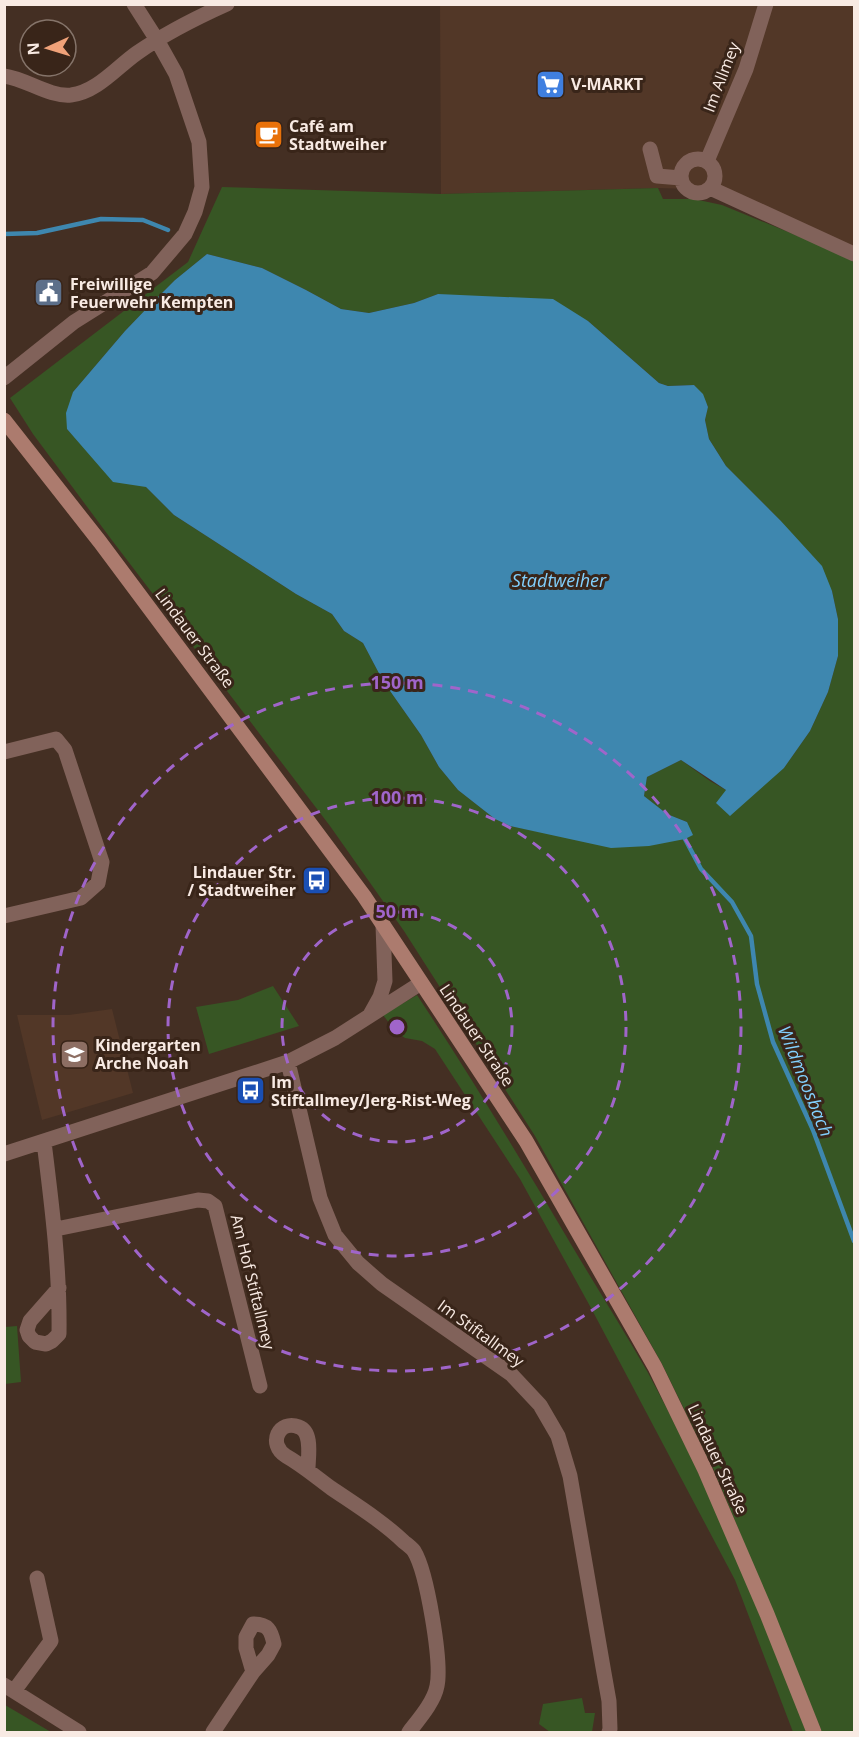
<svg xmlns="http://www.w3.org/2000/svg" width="859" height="1737" viewBox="0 0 859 1737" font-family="'Open Sans',sans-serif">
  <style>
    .built { fill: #523727 }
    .green { fill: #375624; fill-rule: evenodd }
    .water { fill: #3e87af }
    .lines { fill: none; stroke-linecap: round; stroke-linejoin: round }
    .stream { stroke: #3e87af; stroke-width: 4.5 }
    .minor { stroke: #81625a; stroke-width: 15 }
    .secondary { stroke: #ac7b6e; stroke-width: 15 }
    .ring { fill: none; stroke: #a065ca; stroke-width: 3; stroke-dasharray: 10 8 }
    .labels { text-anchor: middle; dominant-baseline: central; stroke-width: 6; stroke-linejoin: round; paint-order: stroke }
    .street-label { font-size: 16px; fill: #f8eae3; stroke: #392519 }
    .poi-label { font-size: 16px; font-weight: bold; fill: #f8eae3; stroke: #392519; text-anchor: start }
    .water-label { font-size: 18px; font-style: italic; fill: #82d0fd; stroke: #392519 }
    .centre { fill: #a065ca; stroke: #392519; stroke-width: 3 }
    .ring-label { font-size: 18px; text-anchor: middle; font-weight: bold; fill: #a065ca; stroke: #392519; stroke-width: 6; stroke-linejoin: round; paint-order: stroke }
  </style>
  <rect width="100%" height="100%" fill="#442f23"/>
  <path class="built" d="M440,5h414v247l-128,-62 -68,-2 -217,6z
    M112,1009l21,84 -91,27 -25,-105h52z"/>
  <path class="green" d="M222,187l219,7 217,-6 5,11h31l28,6 110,45 22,12v1470h-32l-108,-262 -52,-106 -127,-228 -131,-205 -74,-105 -219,-287 -78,-105 -23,-36 178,-136zM207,254l55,14 44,22 35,19 28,4 45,-10 24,-9 150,27 71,62 9,3 26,-1 14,21 -3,14 4,19 17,27 54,54 52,71 6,28v37l-10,36 -18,39 -26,37 -58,22 -16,-9 -29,-21 -34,17 -3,19 23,18 20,8 -136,12 -41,-8 -15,-7 -37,-29 -19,-23 -18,-32 -38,-54 -20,-38 -19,-12 -12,-17 -36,-20 -122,-79 -28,-28 -64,-42 -15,-16 6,-37 52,-61 24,-25 26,-26z
    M273,986l26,40 -90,28 -13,-47 42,-7z
    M417,995c54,82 105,166 155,251 25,42 51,83 75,125 63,115 112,240 160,361h-14l-58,-152 -144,-272 -71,-129 -85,-130 -13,-8 -17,-3 -9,-6 -13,-17z
    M17,1326l4,56 -16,2v-57z
    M582,1698l3,15h10l-3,19h-42l-11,-8 4,-20z
    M4,1705h1l46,27h-46z"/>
  <path class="water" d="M207,254l55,14 44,22 35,19 28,4 45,-10 24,-9 115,5 35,22 71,62 9,3 26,-1 9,9 5,13 -3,13 4,19 17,27 54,54 42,46 10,25 6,28v37l-10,36 -18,39 -26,37 -54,48 -14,-13 10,-13 -45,-30 -34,17 -3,19 23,18 20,8 6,13 -8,4 -36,7 -38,2 -101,-22 -15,-7 -37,-29 -19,-23 -18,-32 -38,-54 -20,-38 -19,-12 -12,-17 -36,-20 -122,-79 -28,-28 -33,-5 -46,-53 -1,-16 7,-21 52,-61 24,-25 26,-26z"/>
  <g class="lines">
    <path class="stream" d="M4,234l33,-1 64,-14 42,1 25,10
      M685,839l16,30 31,33 19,34 6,48 16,58 40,88 41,111"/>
    <path class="minor" d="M4,76c23,3 44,21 67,19 26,-3 46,-28 66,-42 26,-18 61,-36 90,-49
      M650,149l7,27 24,2
      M681 176a17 17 0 1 1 34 0a17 17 0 1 1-34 0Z
      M707,161l39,-92 20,-65
      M710,188l144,66
      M4,378l70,-56 78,-49 33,-39 10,-22 7,-25 -3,-45 -23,-68 -19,-34 -23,-36
      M4,752l52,-13 9,11 37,112 -4,21 -17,15 -77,18
      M370,1015l10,-18 5,-16 -2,-56
      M288,1062l32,136 15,37 23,28 24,21 129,90 29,31 18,31 12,40 34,197 5,28 1,28 -1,3
      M44,1142c8,64 16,127 15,192l-7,7 -6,3 -11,-2 -6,-6 -2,-6 3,-9 29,-33
      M4,1154l284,-92 47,-24 86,-55
      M56,1229l142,-29 10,1 7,5 45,180
      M308,1469c0,-12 5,-37 -9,-42 -20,-8 -32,17 -13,29 16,9 30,21 45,32 25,17 51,33 73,54 4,3 8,6 10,9 13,21 28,111 23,135 -3,16 -18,33 -28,46
      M4,1685l75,47
      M14,1691l37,-50 -14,-63
      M213,1732l40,-60 15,-17 6,-11c-3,-14 -6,-20 -21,-20l-7,13v11l7,24"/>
    <path class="secondary" d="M4,420l96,122 264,354 162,245 129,226 50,103 62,144 47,118"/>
  </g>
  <g class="ring">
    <circle cx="397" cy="1027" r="115"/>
    <circle cx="397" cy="1027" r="229"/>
    <circle cx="397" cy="1027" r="344"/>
  </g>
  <defs>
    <symbol id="supermarket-square" viewBox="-11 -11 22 22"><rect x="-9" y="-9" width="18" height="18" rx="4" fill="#3f7fe0" stroke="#392519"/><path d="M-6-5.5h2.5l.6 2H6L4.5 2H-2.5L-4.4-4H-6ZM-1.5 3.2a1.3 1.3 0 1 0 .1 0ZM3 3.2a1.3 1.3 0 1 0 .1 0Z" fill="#fff"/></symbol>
    <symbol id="cafe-square" viewBox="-11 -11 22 22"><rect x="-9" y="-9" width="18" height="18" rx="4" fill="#e8710a" stroke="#392519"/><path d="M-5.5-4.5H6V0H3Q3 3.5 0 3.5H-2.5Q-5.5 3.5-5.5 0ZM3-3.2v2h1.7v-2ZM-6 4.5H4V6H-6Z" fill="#fff"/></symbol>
    <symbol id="civic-square" viewBox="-11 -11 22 22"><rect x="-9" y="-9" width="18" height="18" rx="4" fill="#5c6f8a" stroke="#392519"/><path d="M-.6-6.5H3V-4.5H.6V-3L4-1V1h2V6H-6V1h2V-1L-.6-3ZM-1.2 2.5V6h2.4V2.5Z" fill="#fff"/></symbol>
    <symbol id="bus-square" viewBox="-11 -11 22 22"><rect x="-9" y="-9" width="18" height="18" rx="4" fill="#1a4fb4" stroke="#392519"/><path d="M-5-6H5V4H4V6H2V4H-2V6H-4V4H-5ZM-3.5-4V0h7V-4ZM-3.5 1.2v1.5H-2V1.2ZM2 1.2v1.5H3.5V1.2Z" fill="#fff"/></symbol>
    <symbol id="school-square" viewBox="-11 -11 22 22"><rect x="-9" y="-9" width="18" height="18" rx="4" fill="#8d6e63" stroke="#392519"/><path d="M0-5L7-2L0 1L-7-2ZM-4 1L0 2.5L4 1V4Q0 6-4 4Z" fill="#fff"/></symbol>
  </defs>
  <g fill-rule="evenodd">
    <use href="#supermarket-square" x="534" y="68" width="33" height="33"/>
    <use href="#cafe-square" x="252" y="118" width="33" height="33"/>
    <use href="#civic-square" x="32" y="276" width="33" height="33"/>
    <use href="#bus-square" x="300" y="864" width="33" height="33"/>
    <use href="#school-square" x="58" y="1038" width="33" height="33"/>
    <use href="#bus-square" x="234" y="1074" width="33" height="33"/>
  </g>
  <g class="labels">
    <g class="street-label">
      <text transform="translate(721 77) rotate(-69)">Im Allmey</text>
      <text transform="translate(195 638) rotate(53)">Lindauer Straße</text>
      <text transform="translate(477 1035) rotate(56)">Lindauer Straße</text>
      <text transform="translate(253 1282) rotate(76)">Am Hof Stiftallmey</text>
      <text transform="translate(481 1333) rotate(36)">Im Stiftallmey</text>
      <text transform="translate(718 1459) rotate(65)">Lindauer Straße</text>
    </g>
    <g class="poi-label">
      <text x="571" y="84">V-MARKT</text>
      <text x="289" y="126">Café am<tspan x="289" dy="18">Stadtweiher</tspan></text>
      <text x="70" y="284">Freiwillige<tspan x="70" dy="18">Feuerwehr Kempten</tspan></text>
      <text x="296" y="872" text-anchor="end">Lindauer Str.<tspan x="296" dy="18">/ Stadtweiher</tspan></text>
      <text x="95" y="1045">Kindergarten<tspan x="95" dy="18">Arche Noah</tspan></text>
      <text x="271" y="1082">Im<tspan x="271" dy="18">Stiftallmey/Jerg-Rist-Weg</tspan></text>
    </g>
    <g class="water-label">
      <text x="559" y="580">Stadtweiher</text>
      <text transform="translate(806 1081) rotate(68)">Wildmoosbach</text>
    </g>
  </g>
  <circle cx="397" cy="1027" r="9" class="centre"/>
  <g class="ring-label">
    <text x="397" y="689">150 m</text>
    <text x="397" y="804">100 m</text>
    <text x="397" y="918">50 m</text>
  </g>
  <rect width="859" height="1737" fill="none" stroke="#f8eae3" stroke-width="12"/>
  <g transform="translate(48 48) rotate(266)"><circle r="28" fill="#392519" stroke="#85746a" stroke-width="1.5"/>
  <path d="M0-4.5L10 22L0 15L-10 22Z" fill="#f0a279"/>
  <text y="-9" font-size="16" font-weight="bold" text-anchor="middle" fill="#f8eae3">N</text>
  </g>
</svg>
